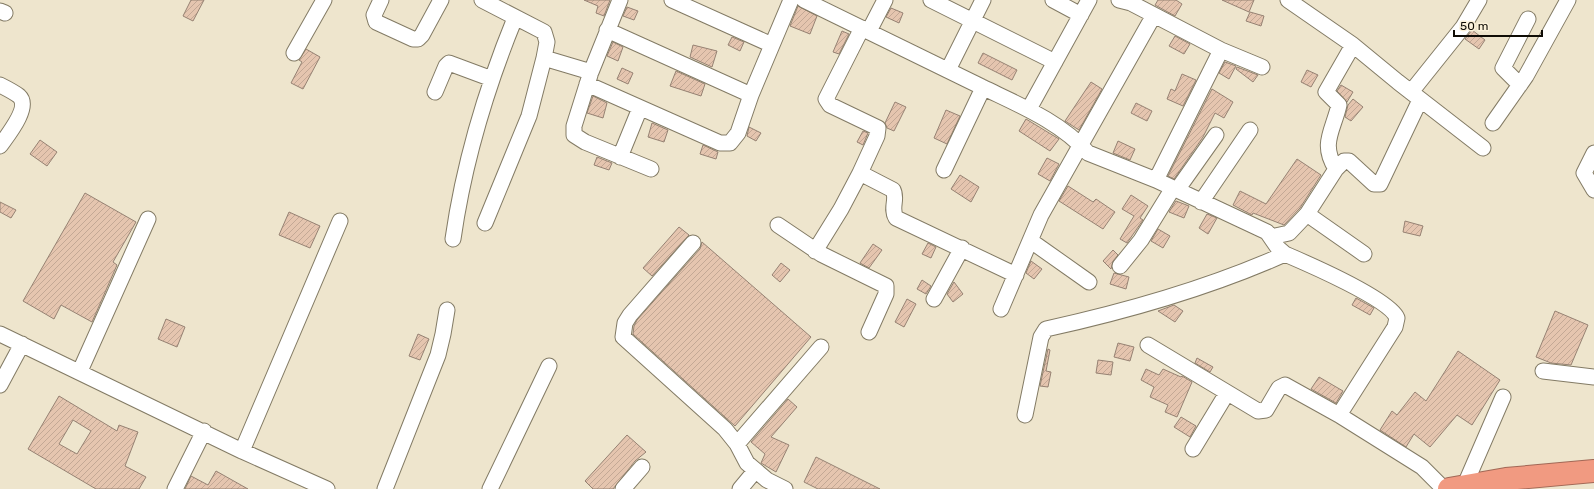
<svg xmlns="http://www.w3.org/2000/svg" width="1594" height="489" viewBox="0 0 1594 489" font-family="Rubik,sans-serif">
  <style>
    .building { fill: url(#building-hatch); stroke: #968273; fill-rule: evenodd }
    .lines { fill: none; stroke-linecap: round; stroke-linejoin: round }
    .minor-casing { stroke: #837b65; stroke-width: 17 }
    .highway-casing { stroke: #a26856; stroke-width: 24 }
    .minor { stroke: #fff; stroke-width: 15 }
    .highway { stroke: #f19a81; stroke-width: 22 }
  </style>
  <defs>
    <pattern id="building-hatch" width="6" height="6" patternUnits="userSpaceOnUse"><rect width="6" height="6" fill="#e5c5af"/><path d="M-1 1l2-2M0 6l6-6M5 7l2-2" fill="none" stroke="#c3a895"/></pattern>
  </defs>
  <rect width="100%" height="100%" fill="#eee5cd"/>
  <path class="building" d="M191,0h13l-11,21 -10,-5z
    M584,0h26l-6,16 -8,-3 2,-7z
    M1158,0h18l6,4 -7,12 -20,-11z
    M1222,0h32l-5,12z
    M798,6l19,10 -7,18 -20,-8z
    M627,7l11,4 -4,9 -11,-4z
    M891,8l12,5 -4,10 -13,-6z
    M1250,12l14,4 -3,10 -15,-5z
    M1472,30l13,10 -6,9 -14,-10z
    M842,31l7,3 -10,20 -6,-2z
    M1175,36l15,8 -6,10 -15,-8z
    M732,37l12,5 -4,9 -12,-6z
    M613,42l10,5 -5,14 -11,-5z
    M693,45l24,6 -5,16 -22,-10z
    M306,49l14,8 -17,32 -12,-6 11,-21 -3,-2z
    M983,53l34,17 -5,10 -34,-17z
    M1225,62l11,4 -7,13 -10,-6z
    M1237,67l21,8 -5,7 -17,-13z
    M622,68l11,5 -5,11 -11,-5z
    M1307,70l11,5 -7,12 -10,-5z
    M676,71l29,13 -4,12 -31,-10z
    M1182,74l14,6 -13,26 -16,-7 4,-10 4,2z
    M1091,82l11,7 -23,41 -14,-9z
    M1341,85l12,7 -6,10 -10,-11z
    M1212,89l21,13 -9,16 -9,-5 -12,24 -29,42 -6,-3z
    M593,96l14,7 -4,15 -16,-5z
    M1353,99l10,8 -12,14 -6,-4 3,-12z
    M895,102l11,5 -12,24 -7,-3 -2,-5z
    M1136,103l16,8 -5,10 -16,-8z
    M946,110l14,6 -13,28 -13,-6z
    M1026,119l33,20 -9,12 -31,-20z
    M652,123l16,7 -4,12 -16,-5z
    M749,127l12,6 -5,8 -9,-5z
    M863,131l5,2 -5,12 -6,-3z
    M40,140l17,12 -10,14 -17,-12z
    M1118,141l17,8 -5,11 -17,-7z
    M703,145l15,7 -2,7 -16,-5z
    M597,157l15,6 -3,7 -15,-5z
    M1047,158l12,6 -9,17 -12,-7z
    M1297,159l24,16 -21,33 -16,17 -31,-12 -1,2 -19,-10 7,-14 26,13z
    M960,175l19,12 -8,15 -20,-13z
    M1068,186l25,16 3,-3 19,13 -12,17 -44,-28z
    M85,193l51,29 -23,40 4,3 -25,57 -31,-17 -7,14 -31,-18z
    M1131,195l17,11 -8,12 3,2 -16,23 -7,-4 14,-23 -12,-7z
    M1176,201l13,5 -5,12 -15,-6z
    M0,202l16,8 -5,8 -11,-6z
    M289,212l31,14 -10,22 -31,-13z
    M1207,214l10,4 -9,16 -9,-6z
    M1405,221l18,5 -3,10 -17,-4z
    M679,227l10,8 -37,41 -9,-8z
    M1158,229l12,7 -7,12 -12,-7z
    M702,242l109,95 -76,89 -102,-92 1,-8 3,-6 63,-71z
    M928,243l8,4 -5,11 -9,-4z
    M873,244l9,6 -13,18 -9,-5z
    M1113,250l5,5 -5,6 -2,8 -8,-8z
    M1031,261l11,8 -8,10 -8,-6z
    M781,263l9,7 -10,12 -8,-7z
    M1114,273l15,4 -3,12 -16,-5z
    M922,280l9,6 -5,8 -9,-5z
    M954,282l9,12 -10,8 -6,-8z
    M1356,298l18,10 -4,7 -18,-10z
    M907,299l9,5 -12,23 -9,-5z
    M1174,305l9,6 -8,11 -17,-11z
    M1555,311l33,14 -17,40 -20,-2 -15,-6z
    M166,319l19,8 -8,20 -19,-8z
    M418,334l11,5 -9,21 -11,-4z
    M1118,343l16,4 -4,14 -16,-4z
    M1048,349l2,1 -4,21 5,1 -3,15 -8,-1z
    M1458,351l42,29 -28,45 -15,-10 -27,32 -16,-13 -8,13 -26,-17 12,-19 5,4 18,-23 11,9z
    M1197,358l16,9 -3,5 -15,-9z
    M1098,360l15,2 -2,13 -15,-2z
    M1146,369l13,6 4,-6 18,8 1,-1 10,6 -15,35 -12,-5 3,-7 -18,-8 4,-10 -13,-7z
    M1319,377l24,14 -7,12 -25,-14z
    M59,396l58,35 2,-6 19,7 -13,34 21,11 -7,12h-43l-68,-40zM73,420l18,11 -14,23 -18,-10z
    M788,399l9,8 -26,30 18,8 -13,27 -15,-9 4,-9 -14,-12z
    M1181,417l15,9 -6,11 -16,-10z
    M627,435l19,17 -11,9 -22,28h-20l-8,-8z
    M816,457l64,32h-62l-14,-7z
    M216,471l32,18h-63l6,-13 17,9z"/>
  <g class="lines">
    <defs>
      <path id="minor" d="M381,0l-7,15 2,7 37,17h5l4,-4 19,-35
        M482,0l62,32 3,10 -3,16 47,14 29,-72
        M672,0l100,45
        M804,0c60,29 119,58 178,87 37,18 79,35 106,66l68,27 111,52 11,16 7,6c21,9 105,45 112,64l-2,9 -56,88 83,52 22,22
        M931,0l124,62
        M1053,0l28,15
        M1119,0l12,3 90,47 41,17
        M1288,0l65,45 45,37 85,66
        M0,11l5,2
        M862,28l-36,71 4,6 48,23 -1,8 -17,37 33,17c5,9 -3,18 3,28l120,57
        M607,30l144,65
        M869,31l16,-31
        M1353,45l-27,47 13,13c-6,26 -19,39 -3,64l-29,45 57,40
        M294,53l30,-53
        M948,70l35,-70
        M590,75l-16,51v9l11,7 66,27
        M587,84l133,59h10l8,-10 13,-38 40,-95
        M0,85c6,3 14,7 19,11 12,11 -12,40 -19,50
        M1520,85l-17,-17 25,-49
        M435,92l11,-26 3,-3 43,16
        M1411,92l52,-65 16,-27
        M1029,109l60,-109
        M1493,123l33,-47 42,-76
        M1594,153l-10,20 10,17
        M620,157l20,-49
        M1336,169l8,-8h5l25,23h6l40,-84
        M944,170l39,-82
        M1156,180l65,-130
        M1177,190l39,-55
        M1201,202l49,-72
        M485,223l44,-107 15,-58
        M778,225l43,29 65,32v8l-17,38
        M1271,237l18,-4 18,-19
        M453,239c11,-77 33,-150 62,-221
        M1031,241l58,41
        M693,243l-63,72 -5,8 -2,14 102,92 12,15 10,19 20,17 18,9
        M815,251l26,-42 19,-36
        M1120,266l21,-26 32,-52
        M934,299l28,-51
        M1001,309l40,-94 113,-200
        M0,334l242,117 85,38
        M1148,345l110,66 8,-1 13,-22 6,-3 54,30
        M80,371l68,-152
        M1543,371l51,6
        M0,385l22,-41
        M1025,415l16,-78 5,-8c82,-18 163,-41 239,-75
        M737,444l84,-97
        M1193,449l34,-56
        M242,451l98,-230
        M1464,487l39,-90
        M175,489l29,-58
        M385,489l53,-134 5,-21 4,-24
        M490,489l59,-123
        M623,489l19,-22
        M740,489l15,-18"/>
      <path id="highway" d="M1449,489l57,-10 88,-8"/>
    </defs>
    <use href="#minor" class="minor-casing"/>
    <use href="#highway" class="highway-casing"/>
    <use href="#minor" class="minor"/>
    <use href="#highway" class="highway"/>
  </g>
  <path d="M1454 30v6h88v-6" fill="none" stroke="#0f0c05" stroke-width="2"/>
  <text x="1460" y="30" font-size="12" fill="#0f0c05" stroke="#fcf2da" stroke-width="3" paint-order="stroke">50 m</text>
</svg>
